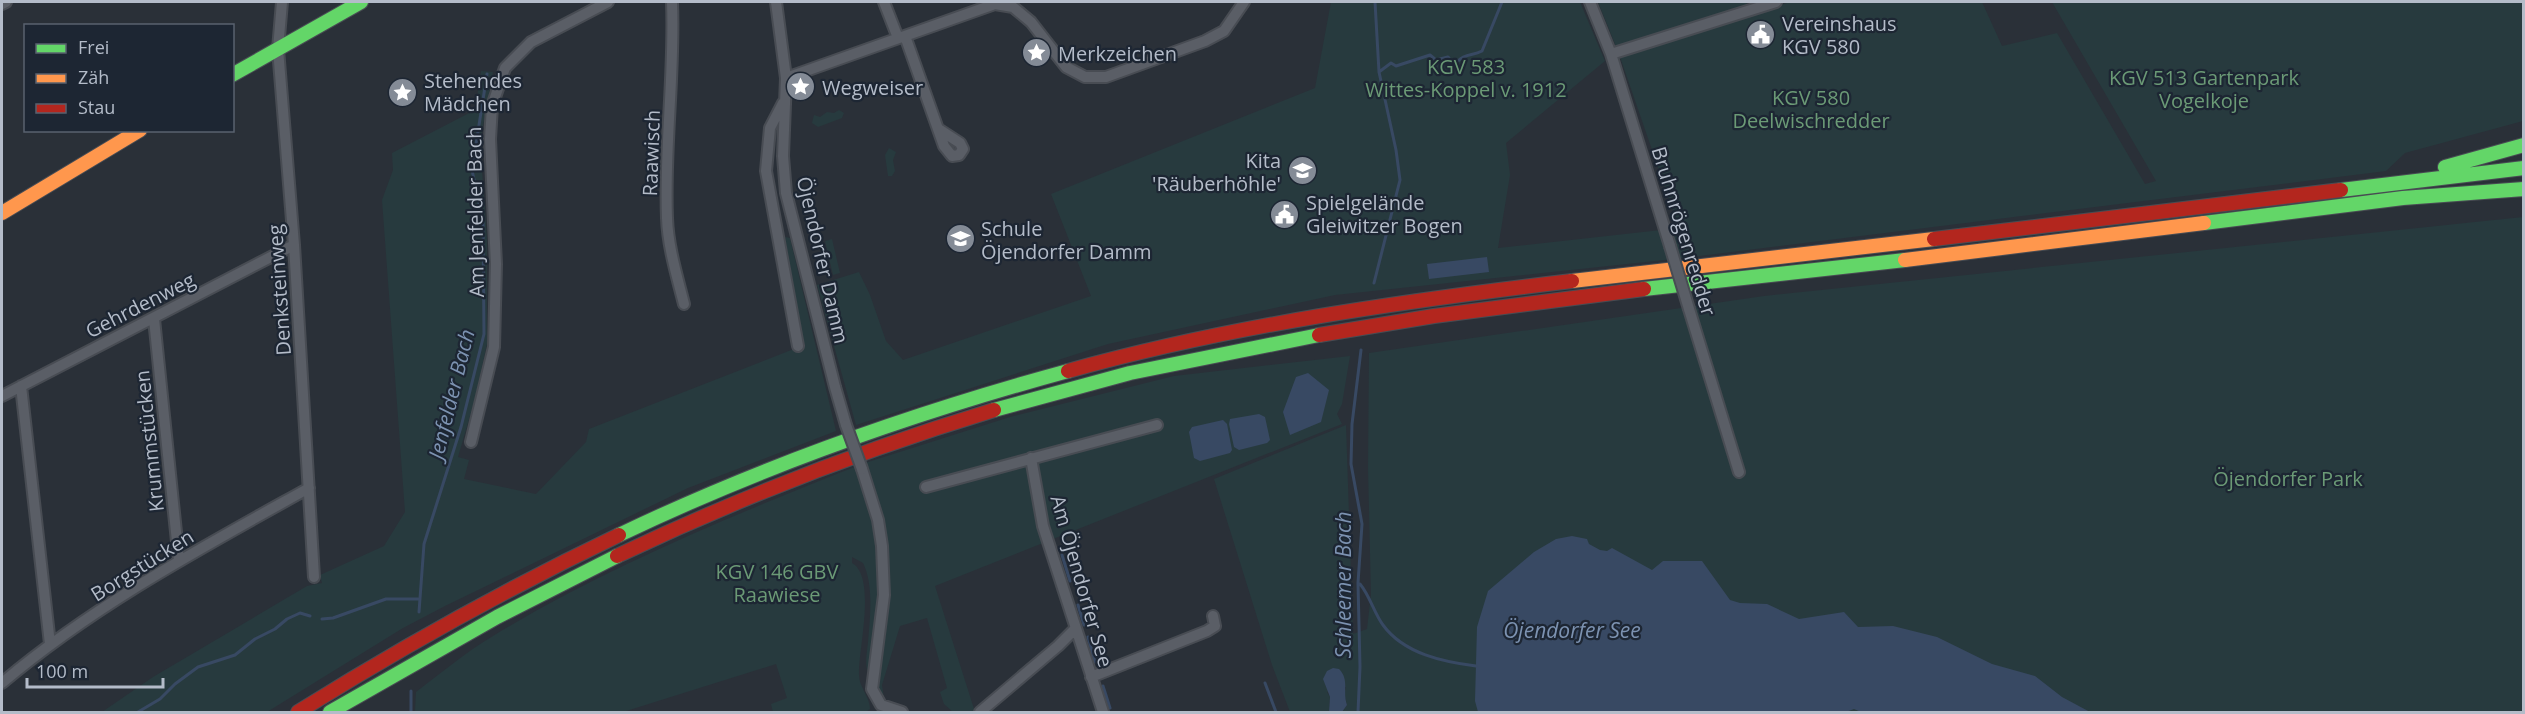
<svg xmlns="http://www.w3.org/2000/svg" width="2525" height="714" viewBox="0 0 2525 714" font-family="'Open Sans',sans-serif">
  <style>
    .green { fill: #273a3e }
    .water { fill: #384963 }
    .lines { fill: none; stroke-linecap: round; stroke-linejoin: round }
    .stream { stroke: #384963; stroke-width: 3 }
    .street-casing { stroke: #484c53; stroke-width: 14 }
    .fast-casing { stroke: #484c53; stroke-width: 16 }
    .slow-casing { stroke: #484c53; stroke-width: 16 }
    .jam-casing { stroke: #484c53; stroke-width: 16 }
    .street { stroke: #5a5e66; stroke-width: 10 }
    .fast { stroke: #63d668; stroke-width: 14 }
    .slow { stroke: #ff974d; stroke-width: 14 }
    .jam { stroke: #b3261e; stroke-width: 14 }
    .street-bridge-casing { stroke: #484c53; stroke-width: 14; stroke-linecap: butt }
    .street-bridge { stroke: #5a5e66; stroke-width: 10 }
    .labels { text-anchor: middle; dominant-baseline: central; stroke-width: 4.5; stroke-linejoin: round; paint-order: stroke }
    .poi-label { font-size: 20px; fill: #b4bcc9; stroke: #1d2633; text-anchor: start }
    .park-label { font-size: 20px; fill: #6b9a76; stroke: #1d2633 }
    .street-label { font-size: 20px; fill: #b4bcc9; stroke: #1d2633 }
    .water-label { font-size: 21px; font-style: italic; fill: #7c92b1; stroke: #1d2633 }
  </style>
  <rect width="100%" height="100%" fill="#2a3038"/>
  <path class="green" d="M1331,2h249l25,59 -99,82 4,32 -12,73 181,-20 -60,-174 -21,-52h148l5,12 39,-12h192l20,44 55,-13 88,151 11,-3 -104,-179h471v119l-118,32 -19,18 -703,87 -348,37 -227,49 -252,81 -39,-140 42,-13 11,23 16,46 17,19 188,-64 -40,-102 264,-106z
    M481,71l12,1 -13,70 7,97v105l-12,55 -17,58 11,3 -5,19 72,15 50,-52 3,-13 215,-84 -19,-108 5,1 46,193 -148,57 -243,118 -42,22 -136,84h-165l51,-35 154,-91 15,-3 -2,-8 64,-29 21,-34 -23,-312 11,-30 -1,-17 83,-43z
    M839,110l5,3 -2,5 -24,9 -6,-4 2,-8 6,2 7,-5 7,1z
    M889,148l7,4 -3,8 2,11 -3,5h-4l-3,-21z
    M2523,217v495h-1181l5,-7 -3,-10 2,-8 -19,5 3,5 -1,15h-39l-18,-47 -58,-186 132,-54 7,209 14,-5 4,-35 -3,-126 1,-115 395,-57z
    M832,239l8,34 -7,2 -8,-34z
    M1350,356l-8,48 -5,10 5,10 -407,162 40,126h-22l-9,-8 -4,-12 7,-4 -20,-70 -27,8 -18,59 2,13 -9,-11 10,-49 4,-44 -24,-131 145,-46 164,-41z
    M857,466l16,55 7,74 -11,80c-5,-10 -2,-22 -1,-33 2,-24 6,-57 -5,-79l-11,-6v6c25,14 6,87 7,112 0,12 11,22 11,34l-4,3h-93l-2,-8 16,-6 -11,-34 -153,48h-208l1,-20c25,-19 50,-40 77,-56 111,-68 243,-122 364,-170z"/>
  <path class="water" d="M1487,257l2,15 -60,7 -2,-15z
    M1308,373l21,17 -8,32 -31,13 -7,-23 13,-35z
    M1259,414l6,3 5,23 -3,3 -28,7 -5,-3 -5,-23 1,-5z
    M1223,420l4,4 5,26 -2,3 -30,8 -6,-3 -5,-26 3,-5z
    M1572,536l15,3 2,5 11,6 7,1 5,-3 40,22 11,-9h39l28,39 10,3 27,1 32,15 45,-7 14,15 35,-1 44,11 55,27 43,12 27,21 28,15h-229l-7,-3 -8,3h-368l-3,-11 2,-74 11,-36 46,-39 22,-13z
    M1333,668l6,1c11,11 3,23 8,36l-5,7h-13l1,-15 -7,-18 4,-8z"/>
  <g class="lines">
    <path class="stream" d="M1379,72l12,-9 5,3 34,-11 6,5 12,-3 4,5 6,-1c7,-8 15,-5 24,-10l20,-49
      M1374,283l26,-103 -4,-30 -17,-78 -4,-70
      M1062,555l8,26
      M1360,584c10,12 14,29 23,41 21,29 61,37 93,41
      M1078,605l6,20
      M419,612l5,-68 37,-117 23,-93 -1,-112 -11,-52 15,-96
      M322,619l11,-1 53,-19h32
      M1088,637l7,25
      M1265,683l11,29
      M1103,686l7,22
      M138,712l22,-13 15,-15 23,-17 37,-12 20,-16 20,-10 12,-10 13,-6 10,3
      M411,712v-21
      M1358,712l2,-45 -2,-84 4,-59 -11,-60 1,-40 9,-74"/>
    <defs>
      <path id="street" d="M282,2l-4,47 16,196 20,332
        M672,2c3,72 -8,144 -5,216 1,29 10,58 17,86
        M776,2l10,76 -3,78 3,37 49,194 11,38
        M884,2l14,36
        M1590,2l21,52 59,192
        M2,4l4,-2
        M905,36l39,110 8,10 7,-1 4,-6 -3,-6 -20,-13
        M1611,54l165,-52
        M786,78l209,-74 18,3 18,15 35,45 19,10h21l99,-36 19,-10 20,-29
        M783,103l-13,25 -4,43 32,175
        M1689,309l50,163
        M154,319l25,242
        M21,386l29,258
        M2,396l292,-151
        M471,442l23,-95 2,-83 -6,-125 2,-33 13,-38 26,-26 77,-40
        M1031,458l12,68 60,186
        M862,469l16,51 4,26 2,49 -12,94 9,16 21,7
        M926,487l231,-62
        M1091,677l116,-46 8,-5 -2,-10
        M2,683c92,-78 201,-136 307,-195
        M980,712l78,-66 18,-18"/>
      <path id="fast" d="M232,75l129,-73
        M2445,167l79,-22
        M2341,190l183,-22
        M2204,223l199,-25 121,-9
        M1644,289l261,-29
        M994,410l136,-37 189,-38
        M619,535c144,-69 295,-122 449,-164
        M330,712l167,-95 120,-61"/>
      <path id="slow" d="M2,213l138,-83
        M1905,260l299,-37
        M1572,281l362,-42"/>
      <path id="jam" d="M1934,239l407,-49
        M1319,335l115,-19 210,-27
        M1068,371c165,-46 335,-70 504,-90
        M617,556c122,-58 248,-107 377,-146
        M298,712c104,-65 210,-124 321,-177"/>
    </defs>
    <use href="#street" class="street-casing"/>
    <use href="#fast" class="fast-casing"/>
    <use href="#slow" class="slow-casing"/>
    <use href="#jam" class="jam-casing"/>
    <use href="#street" class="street"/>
    <use href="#fast" class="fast"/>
    <use href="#slow" class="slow"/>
    <use href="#jam" class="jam"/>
    <defs>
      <path id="street-bridge" d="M1670,246l19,63
        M846,425l16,44"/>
    </defs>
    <use href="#street-bridge" class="street-bridge-casing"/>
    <use href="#street-bridge" class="street-bridge"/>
  </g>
  <defs>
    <symbol id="civic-disc" viewBox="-11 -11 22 22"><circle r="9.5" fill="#848b96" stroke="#1d2633"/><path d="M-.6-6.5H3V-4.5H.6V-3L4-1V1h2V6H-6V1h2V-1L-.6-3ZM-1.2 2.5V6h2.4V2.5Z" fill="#fff"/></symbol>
    <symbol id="sight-disc" viewBox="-11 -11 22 22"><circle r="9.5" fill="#848b96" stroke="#1d2633"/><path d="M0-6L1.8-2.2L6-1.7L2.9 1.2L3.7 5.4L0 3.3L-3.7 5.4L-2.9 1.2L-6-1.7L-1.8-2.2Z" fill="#fff"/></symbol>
    <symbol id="school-disc" viewBox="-11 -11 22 22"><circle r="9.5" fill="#848b96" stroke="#1d2633"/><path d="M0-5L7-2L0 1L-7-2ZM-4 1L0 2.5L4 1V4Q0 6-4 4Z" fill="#fff"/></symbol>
  </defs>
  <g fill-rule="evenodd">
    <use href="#civic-disc" x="1744" y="18" width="33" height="33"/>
    <use href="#sight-disc" x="1020" y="36" width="33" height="33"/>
    <use href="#sight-disc" x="784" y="70" width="33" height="33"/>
    <use href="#sight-disc" x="386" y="76" width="33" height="33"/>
    <use href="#school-disc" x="1286" y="154" width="33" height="33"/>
    <use href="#civic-disc" x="1268" y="198" width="33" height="33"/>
    <use href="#school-disc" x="944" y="222" width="33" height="33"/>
  </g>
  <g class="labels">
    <g class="poi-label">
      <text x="1782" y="23">Vereinshaus<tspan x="1782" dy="23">KGV 580</tspan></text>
      <text x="1058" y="53">Merkzeichen</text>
      <text x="424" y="80">Stehendes<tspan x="424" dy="23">Mädchen</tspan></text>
      <text x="822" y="87">Wegweiser</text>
      <text x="1281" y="160" text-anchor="end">Kita<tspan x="1281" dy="23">'Räuberhöhle'</tspan></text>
      <text x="1306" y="202">Spielgelände<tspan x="1306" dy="23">Gleiwitzer Bogen</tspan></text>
      <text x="981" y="228">Schule<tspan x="981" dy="23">Öjendorfer Damm</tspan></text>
    </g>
    <g class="park-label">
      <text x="1466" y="66">KGV 583<tspan x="1466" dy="23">Wittes-Koppel v. 1912</tspan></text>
      <text x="2204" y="77">KGV 513 Gartenpark<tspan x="2204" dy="23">Vogelkoje</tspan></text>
      <text x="1811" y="97">KGV 580<tspan x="1811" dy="23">Deelwischredder</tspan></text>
      <text x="2288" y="478">Öjendorfer Park</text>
      <text x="777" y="571">KGV 146 GBV<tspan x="777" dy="23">Raawiese</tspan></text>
    </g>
    <g class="street-label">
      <text transform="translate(651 153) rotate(-88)">Raawisch</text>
      <text transform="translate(475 212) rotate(-91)">Am Jenfelder Bach</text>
      <text transform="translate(1684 231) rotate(73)">Bruhnrögenredder</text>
      <text transform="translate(823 260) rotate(77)">Öjendorfer Damm</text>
      <text transform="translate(279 290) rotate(-94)">Denksteinweg</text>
      <text transform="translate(140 305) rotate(-27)">Gehrdenweg</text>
      <text transform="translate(149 441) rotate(-96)">Krummstücken</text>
      <text transform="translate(142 565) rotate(-32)">Borgstücken</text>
      <text transform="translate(1082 581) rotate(74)">Am Öjendorfer See</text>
    </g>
    <g class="water-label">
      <text transform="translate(451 394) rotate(-76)">Jenfelder Bach</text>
      <text transform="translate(1343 585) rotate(-90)">Schleemer Bach</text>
      <text x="1572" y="630">Öjendorfer See</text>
    </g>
  </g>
  <rect width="2525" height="714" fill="none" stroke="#b4bcc9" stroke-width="6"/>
  <rect x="24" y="24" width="210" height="108" fill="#1d2633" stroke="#59626f" stroke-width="1.5"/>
  <rect x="36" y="44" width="30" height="9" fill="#63d668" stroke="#59626f" stroke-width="1.5"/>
  <text x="78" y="54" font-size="18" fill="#b4bcc9">Frei</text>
  <rect x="36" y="74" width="30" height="9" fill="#ff974d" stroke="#59626f" stroke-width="1.5"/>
  <text x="78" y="84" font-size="18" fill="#b4bcc9">Zäh</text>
  <rect x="36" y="104" width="30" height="9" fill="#b3261e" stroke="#59626f" stroke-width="1.5"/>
  <text x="78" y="114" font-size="18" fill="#b4bcc9">Stau</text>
  <path d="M27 678v9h136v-9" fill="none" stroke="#b4bcc9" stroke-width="3"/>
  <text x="36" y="678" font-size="18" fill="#b4bcc9" stroke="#1d2633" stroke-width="4.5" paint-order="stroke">100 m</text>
</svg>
